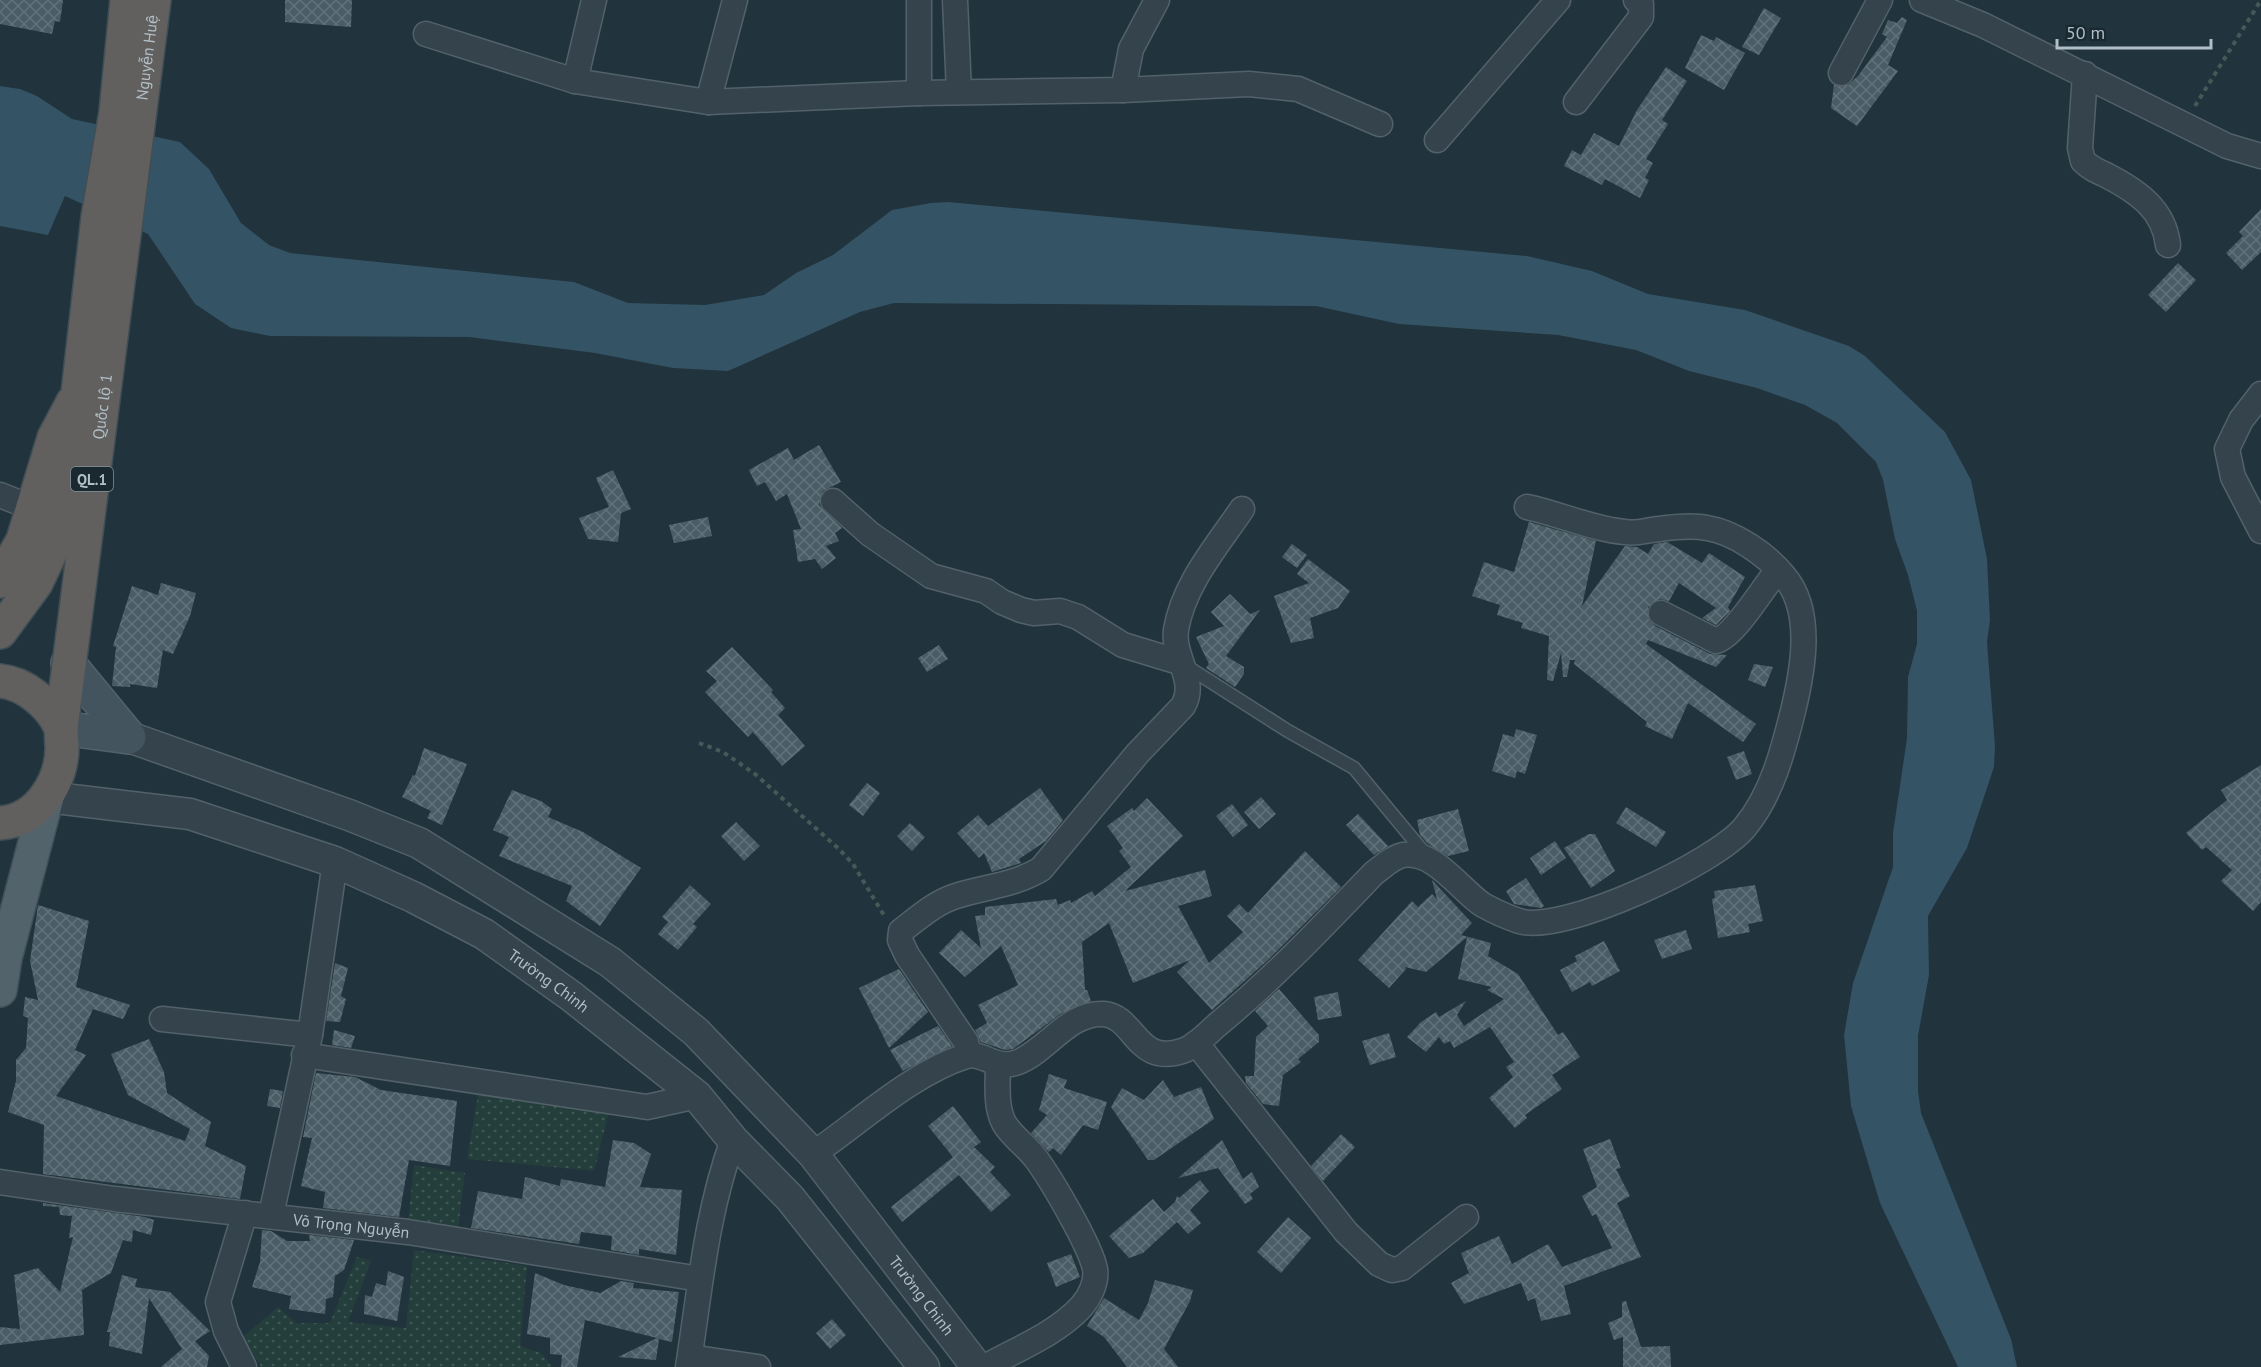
<svg xmlns="http://www.w3.org/2000/svg" width="2261" height="1367" viewBox="0 0 2261 1367" font-family="'PT Sans',sans-serif">
  <style>
    .grass { fill: url(#grass-dots) }
    .water { fill: #345364 }
    .building { fill: url(#building-cross-hatch) }
    .lines { fill: none; stroke-linecap: round; stroke-linejoin: round }
    .service-casing { stroke: #53626a; stroke-width: 15 }
    .minor-casing { stroke: #53626a; stroke-width: 27 }
    .tertiary-casing { stroke: #53626a; stroke-width: 33 }
    .secondary-casing { stroke: #53626a; stroke-width: 36 }
    .primary-casing { stroke: #415058; stroke-width: 36 }
    .trunk-casing { stroke: #404f56; stroke-width: 36 }
    .path { stroke: #435b58; stroke-width: 4; stroke-dasharray: 4.5 4.5; stroke-linecap: butt }
    .service { stroke: #35444c; stroke-width: 12 }
    .minor { stroke: #35444c; stroke-width: 24 }
    .tertiary { stroke: #35444c; stroke-width: 30 }
    .secondary { stroke: #43545f; stroke-width: 33 }
    .primary { stroke: #53636c; stroke-width: 33 }
    .trunk { stroke: #62605e; stroke-width: 33 }
    .labels { text-anchor: middle; dominant-baseline: central; stroke-width: 4.5; stroke-linejoin: round; paint-order: stroke }
    .shield { fill: #1a2930; stroke: #83929a; stroke-width: 1.5 }
    .shield-label { font-size: 15px; font-weight: bold; fill: #b0bfc8 }
    .street-label { font-size: 16px; fill: #b0bfc8; stroke: #1a2930 }
  </style>
  <defs>
    <pattern id="grass-dots" width="8" height="8" patternUnits="userSpaceOnUse" patternTransform="scale(1.5)"><rect width="8" height="8" fill="#243f3b"/><path d="M2 2h.1M6 6h.1" fill="none" stroke="#415956" stroke-width="1.8" stroke-linecap="round"/></pattern>
    <pattern id="building-cross-hatch" width="8" height="8" patternUnits="userSpaceOnUse" patternTransform="scale(1.5)"><rect width="8" height="8" fill="#4a5d67"/><path d="M0 0l8 8M0 8l8-8" fill="none" stroke="#62727b"/></pattern>
  </defs>
  <rect width="100%" height="100%" fill="#21333c"/>
  <path class="grass" d="M479,1090l131,18 -16,63 -127,-12z
    M414,1165l51,8 -7,55 -50,-7z
    M414,1250l113,16 -7,80 21,7 11,14h-291l-18,-30 35,-30 18,16h34l27,-66 14,4 -23,61 58,6z"/>
  <path class="water" d="M0,86l20,3 17,7 35,23 108,23 29,27 32,54 28,22 21,8 284,29 54,21 77,2 59,-10 32,-22 37,-18 59,-45 39,-7 17,-1 579,54 65,15 56,23 97,16 104,36 16,10 80,76 26,48 16,79 3,61 -3,22 8,104 -1,21 -27,81 -39,68 1,59 -11,61v55l3,22 90,226 6,28h-59l-78,-164 -29,-97 -7,-71 9,-52 40,-116v-34l14,-95 1,-61 9,-33v-33l-9,-36 -13,-36 -12,-59 -7,-18 -39,-39 -32,-18 -48,-17 -68,-17 -53,-21 -78,-15 -159,-11 -83,-18 -422,-3 -34,9 -132,59 -55,-3 -78,-15 -126,-16 -199,-1 -39,-8 -36,-24 -47,-70 -83,-38 -17,39 -48,-9z"/>
  <path class="building" d="M0,0h63l-3,22 -5,-1 -3,13 -52,-10z
    M285,0h67l-1,27 -66,-5z
    M1764,8l17,10 -22,37 -17,-8z
    M1902,17l5,3 -19,45 10,6 -41,55 -26,-18 3,-23h14l10,-9 29,-39 -5,-3 6,-14 9,3z
    M1701,35l13,6 2,-4 29,16 -21,37 -39,-22z
    M1666,67l21,14 -25,39 6,4 -22,35 7,4 -8,15 4,2 -9,18 -35,-19 -3,6 -38,-19 8,-16 9,5 13,-22 25,13 18,-36z
    M2261,209v43l-19,18 -16,-17 17,-17 -4,-4z
    M2178,263l18,17 -30,32 -18,-17z
    M819,445l22,37 -18,9 -4,14 23,23 -7,5 4,8 -13,5 10,12 -14,11 -7,-10 -17,3 -5,-32 8,-1 -14,-35 -11,7 -11,-19 -8,4 -8,-16 39,-22 6,12z
    M613,470l18,39 -10,4 -3,29 -30,-3 -9,-21 30,-11 -13,-29z
    M708,517l4,19 -38,7 -5,-18z
    M1529,522l67,19 -14,65 43,-60 12,1 11,7 6,-10 13,-2 35,21 7,-10 36,24 -17,30 2,4 -14,14 -14,-7 14,-10 -37,-25 -10,18 -9,-2 -12,8 1,13 6,6 55,28 17,1 -11,12 -68,-27 -2,4 110,80 -13,18 -55,-39 -16,36 -27,-13 2,-4 -73,-58 1,-4h-5l-3,17h-4l-2,-24 -8,28 -6,-1 2,-44 -28,-8 2,-5 -26,-8 3,-10 -28,-9 12,-34 30,10z
    M1292,544l15,11 -10,13 -15,-11z
    M1308,559l42,32 -12,17 -28,10 4,20 -23,5 -17,-47 35,-13 -12,-9z
    M161,583l35,10 -6,23 -17,38 -10,-4 -6,38 -27,-4v3l-18,-1 4,-39 -3,-1 19,-60 26,9z
    M1230,594l20,20 10,-4 -34,46 18,11v7l-9,13 -29,-19 3,-4 -13,-27 28,-11 -13,-14z
    M939,645l9,14 -21,13 -9,-14z
    M732,647l41,43 -2,2 14,16 -7,7 27,31 -23,20 -29,-34 -5,5 -43,-45 12,-11 -11,-10z
    M1754,664l19,3 -8,20 -17,-7z
    M1516,729l21,6 -12,39 -8,-3 -2,7 -23,-7 11,-37 11,3z
    M424,748l43,16 -25,61 -15,-7 4,-7 -29,-14 11,-22 2,1z
    M1744,751l8,23 -16,6 -9,-23z
    M2261,765v137l-8,9 -32,-30 11,-11 -26,-23 -4,3 -16,-17 41,-33 -6,-10z
    M867,783l13,10 -17,23 -14,-11z
    M1040,788l23,32 -17,21 -27,18 2,4 -29,9 -8,-19 -5,5 -22,-25 21,-18 10,11z
    M512,790l29,11 11,8 -4,8 35,15 58,36 -41,58 -34,-25 6,-15 -73,-30 10,-19 -16,-7z
    M1261,797l15,17 -17,15 -15,-17z
    M1147,798l36,38 -58,55 80,-21 7,26 -34,10 31,57 34,-31 -16,-16 12,-12 9,9 57,-62 36,36 -73,73 -56,50 -35,-38 13,-12 -57,23 -24,-60 -27,19 3,48h2l4,11 -29,12 -49,36 -8,1 -24,-8 -6,-12 12,-7 -9,-18 40,-20 -17,-39 -36,31 -26,-24 22,-23 20,18 -6,-32 10,-1v-8l71,-8 2,6 12,-5 1,3 21,-12 3,5 36,-29 -12,-16 4,-3 -16,-22 25,-18 2,3z
    M1232,804l16,21 -15,12 -17,-21z
    M1626,807l40,25 -10,15 -40,-24z
    M1458,809l11,42 -21,5 -20,-12 -8,-9 -3,-15z
    M1358,814l30,32 -14,9 -28,-30z
    M736,822l24,24 -16,15 -23,-25z
    M910,823l15,14 -13,14 -15,-15z
    M1589,834h6l20,37 -24,17 -27,-40z
    M1555,841l11,17 -25,17 -11,-17z
    M1526,878l18,28 -3,2 -27,-4 -8,-13z
    M1432,880l40,43 -11,12 30,8 -3,13 30,18 40,61 5,-3 17,25 -28,18 10,14 -37,26 2,3 -12,10 -26,-30 24,-21 -7,-10 8,-5 -24,-35 -36,21 -4,-7 -6,3 -5,-7 -13,15 -19,-15 14,-15 15,-10 3,5 27,-16 -9,14 7,11 40,-27 -17,-9 5,-3 -34,-8 9,-42 -41,35 -21,-5 1,2 -17,19 -31,-28 54,-59 6,6 14,-13 5,5z
    M690,885l21,19 -18,20 4,3 -19,23 -20,-16 10,-12 -6,-5z
    M1755,885l8,36 -15,3 2,8 -32,6 -6,-39 3,-1 -1,-7z
    M38,905l51,16 -13,66 54,18 -7,14 -30,-10 -18,41 11,5 -30,41 129,45 5,-12 -62,-34 -17,-41 38,-15 15,33 3,21 44,29 -6,24 41,20 -6,33 -197,-25 1,-49 -36,-13 8,-31v-21l10,-12 2,-30 -5,-2 2,-19 13,3 -8,-39z
    M1686,930l6,19 -30,10 -8,-19z
    M1604,941l16,30 -28,15 -2,-4 -18,10 -12,-22 17,-9 -2,-5z
    M335,963l13,5 -7,28 5,3 -6,23 -14,-1z
    M899,969l29,43 -39,36 -30,-60z
    M1279,989l40,46v7l-21,17 3,3 -18,13 -4,31 -16,-2 -17,-21 -1,-7h9l2,-39 12,-11 -13,-15z
    M1338,992l4,24 -24,4 -4,-23z
    M938,1026l14,20 -49,25 -13,-21z
    M334,1030l21,6 -4,12 -19,-3z
    M1389,1033l7,24 -26,8 -8,-24z
    M316,1073l39,4 26,13 76,11 -7,65 -41,-6 -10,57 -76,-9 2,-16 -24,-6 11,-48 -9,-1z
    M1049,1074l18,6 -3,8 43,14 -9,28 -15,-5 -22,30 -8,-7 -4,4 -18,-19 16,-18 -8,-5z
    M1163,1080l11,17 27,-10 13,32 -60,41h-6l-37,-53 11,-19 22,12z
    M270,1089l13,2 -3,17 -13,-2z
    M953,1106l28,36 -7,5 21,20 -5,5 21,23 -20,17 -32,-37 -57,47 -11,-15 62,-50 -25,-31z
    M1341,1134l14,13 -32,34 -12,-15z
    M1610,1139l11,29 -5,1 14,27 -13,7 24,54 -77,29 7,28 -30,7 -6,-23 -7,3 -7,-18 -57,21 -13,-21 18,-10 -8,-20 38,-17 13,28 36,-20 14,23 50,-19 -16,-34 -4,2 -10,-20 15,-9 -14,-38z
    M613,1140l21,3 17,11 -11,33 42,3 -6,65 -37,-6v6l-28,-5 1,-14 -31,-4 -2,12 -108,-16 7,-37 44,8 3,-22 35,9 1,-7 44,8z
    M1222,1140l21,39 9,-7 7,15 -9,7 3,5 -8,5 -27,-36 -40,10z
    M1200,1180l9,11 -19,19 11,13 -13,11 -11,-12 -34,31 -14,5 -20,-22 44,-37 11,13 11,-10 2,-6 2,2z
    M43,1203l102,14 9,3 -3,15 -18,-5 -1,12 -9,-2 -12,33 -29,17 2,45 -84,10v-18l20,2 -6,-54 24,-7 22,24 13,-55 -4,1 3,-22 -12,-1 -1,-8 -16,-1z
    M1288,1217l23,21 -30,35 -24,-21z
    M262,1230l9,1 16,10h23l-1,-6 45,5 -10,30 -9,6 -2,21 -7,2 -1,15 -36,-5 2,-13 -39,-9 8,-25z
    M1071,1254l9,23 -24,10 -9,-24z
    M388,1271l16,6 -7,44 -33,-7 1,-19 7,2 4,-14 10,3z
    M535,1273l29,12 36,8 21,-12 13,2 -1,5 46,4 -7,50 -13,-3 -3,21 -38,-3 39,-19 -72,-18 -8,47h-16l1,-12 -12,-1v-16l-23,-4z
    M122,1275l15,4 -2,8 35,5 40,39 -15,10 14,15 -2,11h-46l21,-18 -33,-51 -7,56 -33,-8 1,-14h-3z
    M1155,1280l38,10 -3,11 -26,48 14,18h-51l-23,-30 -17,-11 17,-28 35,22 9,-17z
    M1626,1301l15,46 29,-1 1,21h-48v-30l-9,3 -6,-17 14,-6v-15z
    M832,1319l14,16 -16,14 -14,-16z"/>
  <g class="lines">
    <defs>
      <path id="service" d="M1183,664l105,67 66,37 72,87"/>
      <g id="minor">
        <path d="M955,0l4,92"/>
        <path d="M1922,0l61,25 244,121 34,10"/>
        <path d="M426,34l149,47 133,21 211,-9 204,-3 126,-6 49,5 82,35"/>
        <path d="M1841,73l39,-73"/>
        <path d="M2085,74l-5,74 3,13c7,7 14,10 23,14 31,16 58,34 62,70"/>
        <path d="M575,81l19,-81"/>
        <path d="M1123,90l8,-41 26,-49"/>
        <path d="M919,93v-93"/>
        <path d="M708,102l27,-102"/>
        <path d="M1576,102l65,-85v-13l-5,-4"/>
        <path d="M1437,140l121,-140"/>
        <path d="M2261,394l-20,26 -14,29 6,28 28,54"/>
        <path d="M0,495l35,14"/>
        <path d="M833,501l37,33 61,42 55,15 16,11 19,8 13,3 26,-2 18,6 45,28 56,17"/>
        <path d="M1661,613l55,28c19,-5 47,-54 62,-71"/>
        <path d="M162,1019l148,16"/>
        <path d="M1196,1043l150,189 33,32 13,6 10,-2 64,-51"/>
        <path d="M969,1054l-3,-12 -59,-87 -7,-15 1,-9c17,-13 35,-29 55,-35 28,-9 59,-11 85,-27l97,-116 45,-47c15,-25 -11,-49 -7,-76 7,-45 41,-84 66,-121"/>
        <path d="M304,1055l343,52 50,-11"/>
        <path d="M813,1154c47,-32 99,-81 153,-98 16,-5 31,15 52,6 30,-12 50,-50 86,-48 32,3 32,54 81,36 12,-5 23,-17 32,-25 56,-46 107,-100 157,-152 9,-6 18,-16 29,-18 32,-5 57,35 80,50 11,6 24,12 36,16 44,14 198,-59 226,-94 27,-33 38,-76 48,-116 10,-41 21,-100 -9,-135 -17,-21 -50,-44 -77,-48 -15,-3 -33,-1 -48,1 -12,1 -22,5 -34,3 -33,-3 -65,-18 -98,-25"/>
        <path id="s1" d="M0,1182l115,17 293,33 292,47"/>
        <path d="M271,1215l39,-180 25,-173"/>
        <path d="M690,1357l68,10"/>
        <path d="M244,1367l-18,-36 -8,-29 27,-89"/>
        <path d="M688,1367c12,-77 18,-153 45,-227"/>
        <path d="M985,1367c32,-18 71,-33 96,-60 9,-10 16,-25 14,-38 -5,-24 -43,-88 -58,-109 -9,-13 -25,-23 -33,-37 -9,-17 -6,-41 -6,-59"/>
      </g>
      <g id="tertiary">
        <path id="s2" d="M129,737l220,78 70,28 191,119 86,70 117,122 164,213"/>
        <path id="s3" d="M47,797l143,17 145,48 78,35 71,37 87,62 126,100 36,44 57,58 134,169"/>
      </g>
      <path id="secondary" d="M68,663l61,74
        M61,728l68,9"/>
      <path id="primary" d="M0,990l5,-32 42,-161"/>
      <g id="trunk">
        <path d="M0,581l23,-41 31,-102 19,-36"/>
        <path d="M0,632l36,-49 18,-38 7,-23 15,-76 2,-53 20,-176 18,-105 11,-112"/>
        <path d="M0,681c24,2 50,23 60,45 2,5 1,13 2,19 1,35 -23,76 -62,78"/>
        <path id="s4" d="M61,728l93,-728"/>
      </g>
    </defs>
    <use href="#service" class="service-casing"/>
    <use href="#minor" class="minor-casing"/>
    <use href="#tertiary" class="tertiary-casing"/>
    <use href="#secondary" class="secondary-casing"/>
    <use href="#primary" class="primary-casing"/>
    <use href="#trunk" class="trunk-casing"/>
    <path class="path" d="M2195,106l66,-106
      M699,743l24,9 32,22 83,74 15,16 32,53"/>
    <use href="#service" class="service"/>
    <use href="#minor" class="minor"/>
    <use href="#tertiary" class="tertiary"/>
    <use href="#secondary" class="secondary"/>
    <use href="#primary" class="primary"/>
    <use href="#trunk" class="trunk"/>
  </g>
  <g class="labels">
    <rect class="shield" x="71" y="467" width="42" height="24" rx="4.5"/>
    <g class="shield-label">
      <text x="92" y="479">QL.1</text>
    </g>
    <g class="street-label">
      <text stroke="none"><textPath href="#s4" startOffset="676">Nguyễn Huệ</textPath></text>
      <text stroke="none"><textPath href="#s4" startOffset="324">Quốc lộ 1</textPath></text>
      <text stroke="none"><textPath href="#s3" startOffset="542">Trường Chinh</textPath></text>
      <text stroke="none"><textPath href="#s1" startOffset="354">Võ Trọng Nguyễn</textPath></text>
      <text stroke="none"><textPath href="#s2" startOffset="992">Trường Chinh</textPath></text>
    </g>
  </g>
  <path d="M2057 39v9h154v-9" fill="none" stroke="#b0bfc8" stroke-width="3"/>
  <text x="2066" y="39" font-size="18" fill="#b0bfc8" stroke="#1a2930" stroke-width="4.5" paint-order="stroke">50 m</text>
</svg>
